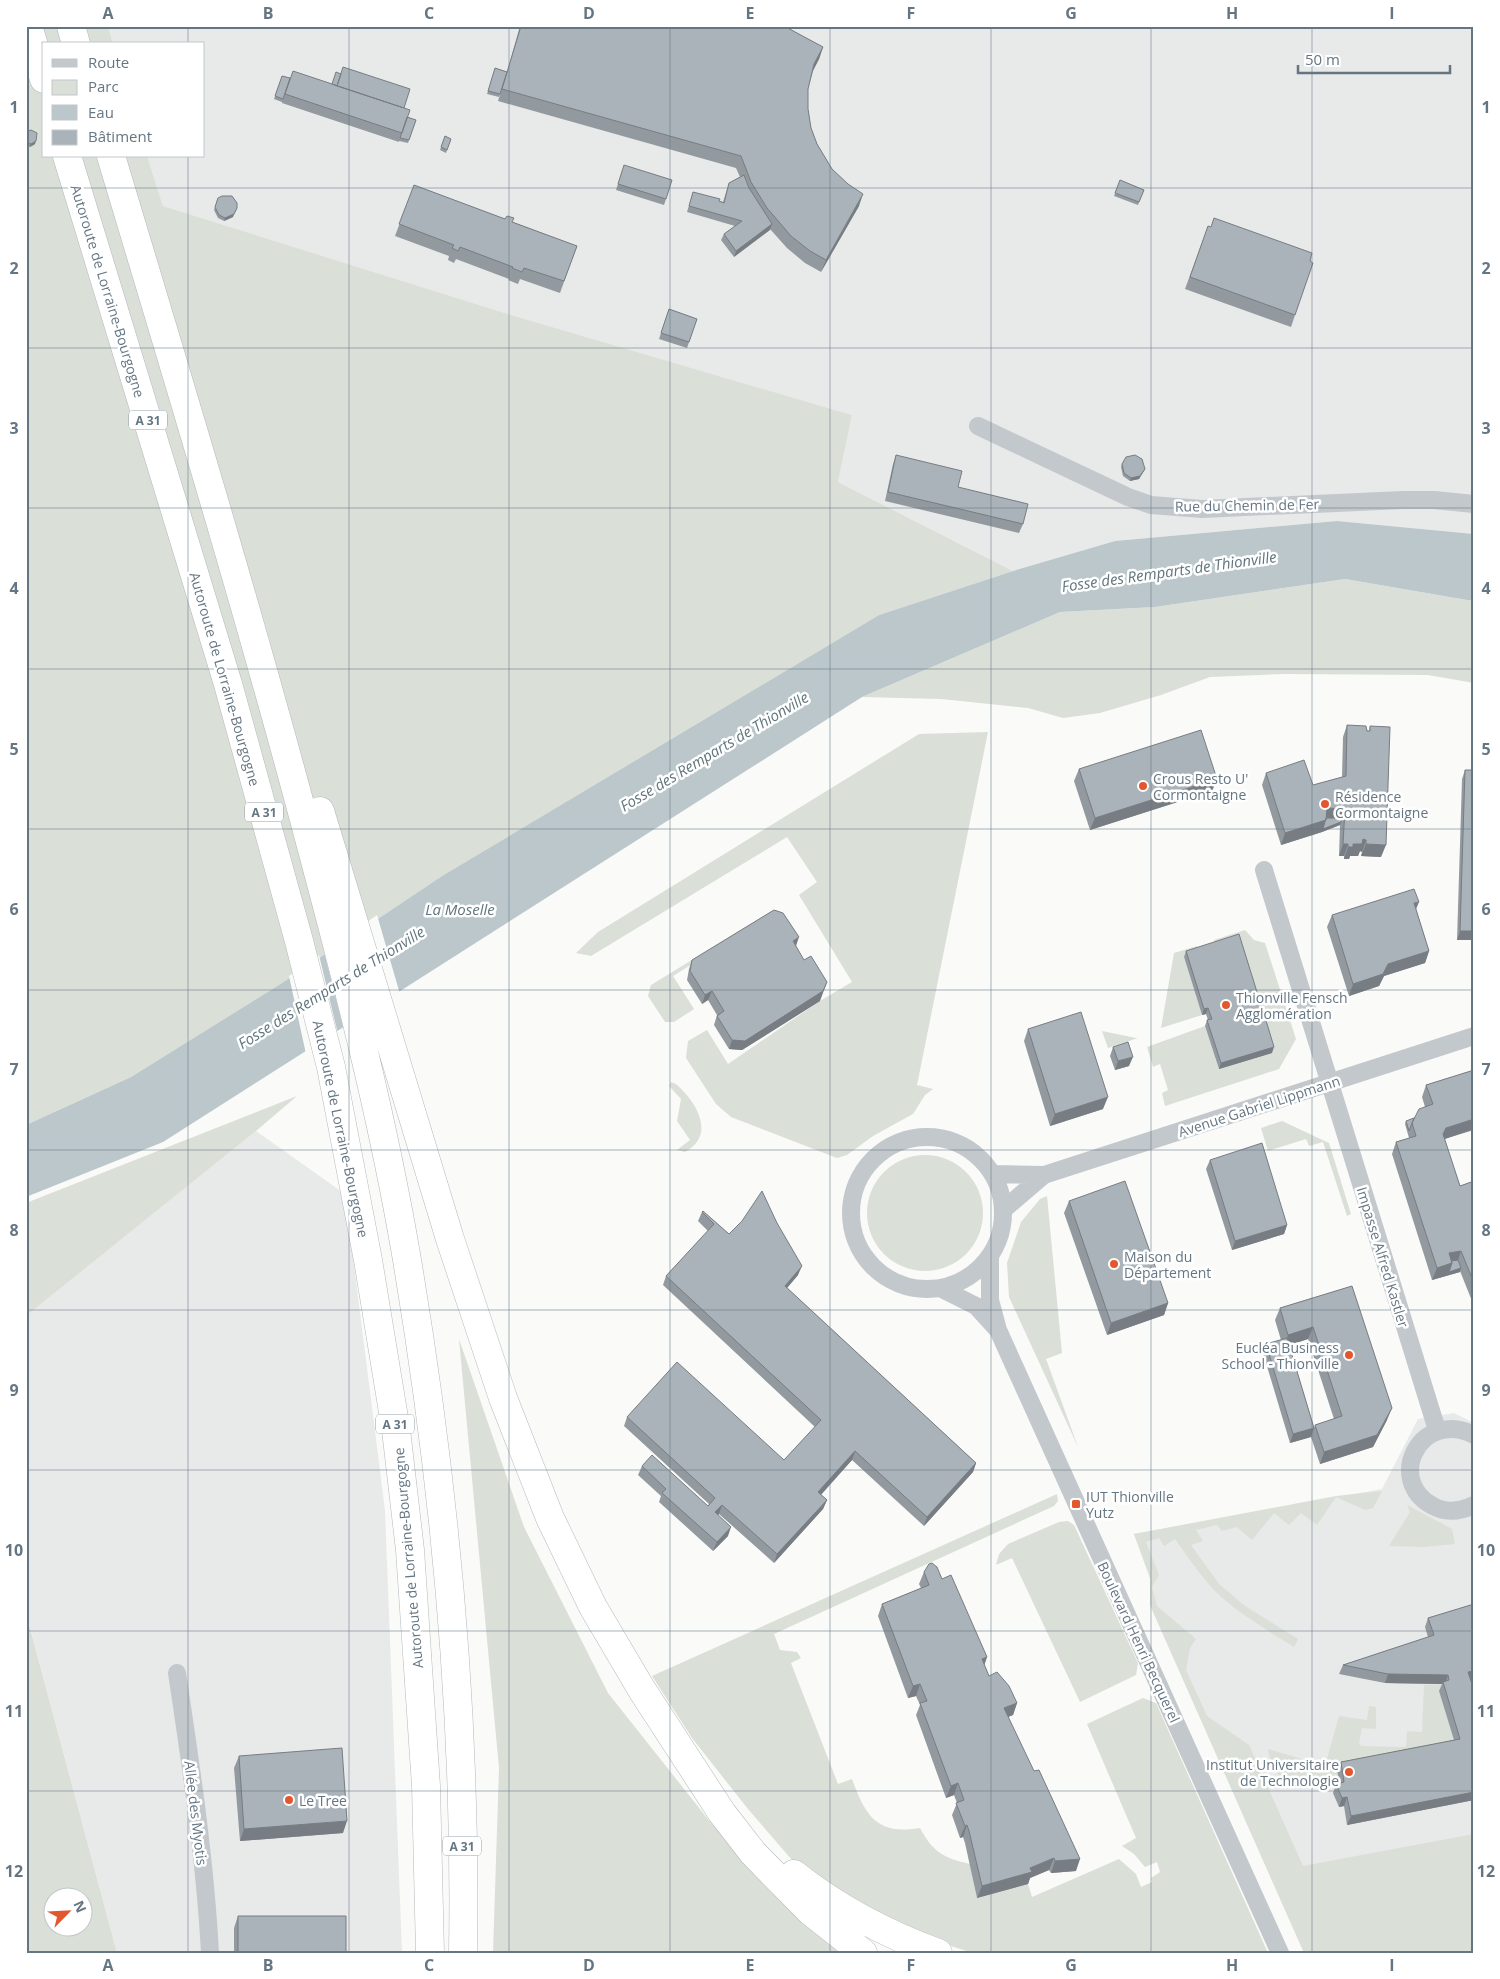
<svg xmlns="http://www.w3.org/2000/svg" width="1500" height="1979" viewBox="0 0 1500 1979" font-family="'Open Sans',sans-serif">
  <style>
    .built { fill: #e8e9e9 }
    .green { fill: #dadfd7; fill-rule: evenodd }
    .water { fill: #bbc7cb }
    .pier { fill: #fafaf8 }
    .lines { fill: none; stroke-linecap: round; stroke-linejoin: round }
    .highway-casing { stroke: #b4b9bd; stroke-width: 29 }
    .street { stroke: #c3c8cc; stroke-width: 18 }
    .highway { stroke: #fff; stroke-width: 28 }
    .wall { fill: #929a9f; fill-rule: evenodd }
    .shaded-wall { fill: #777d82 }
    .building { fill: #aab3b9; stroke: #777d82 }
    .grid { fill: none; stroke: #657683; stroke-width: 1; stroke-opacity: 0.55 }
    .poi-dot { fill: #e4572e; stroke: #fff; stroke-width: 2 }
    .labels { text-anchor: middle; dominant-baseline: central; stroke-width: 5; stroke-linejoin: round; paint-order: stroke }
    .shield { fill: #fff; stroke: #939fa8; stroke-width: 1 }
    .shield-label { font-size: 12px; font-weight: bold; fill: #657683 }
    .street-label { font-size: 14px; fill: #657683; stroke: #fff }
    .poi-label { font-size: 14px; fill: #657683; stroke: #fff; text-anchor: start }
    .water-label { font-size: 15px; font-style: italic; fill: #60757c; stroke: #fff }
    .neatline { fill: none; stroke: #657683; stroke-width: 2 }
    .grid-label { font-size: 16px; text-anchor: middle; font-weight: bold; fill: #657683 }
  </style>
  <rect width="100%" height="100%" fill="#fafaf8"/>
  <path class="built" d="M108,26h1366v508l-137,-13 -222,20 -102,30 -175,-89 14,-67 -344,-101 -345,-108 -16,-50h57v-112h-91z
    M256,1131l89,63 40,316 17,443h-285l-91,-341v-296z
    M1454,1413l20,10v523l-176,-7 -148,-334v-27l-16,-44 248,-45 36,-70z"/>
  <path class="green" d="M26,26h82l5,18h-69v112h103l16,50 345,108 344,101 -14,67 175,89 -134,44 -437,261 -160,107 -151,94 -105,48z
    M1345,579l122,21h7v83l-46,-8 -143,-1 -75,3 -49,18 -61,18 -37,5 -35,-10 -87,-9 -79,-2 198,-85 95,-5z
    M988,732l-71,353 16,4 -8,6 -12,19 -40,22 -26,19 -10,3 -106,-41 -15,-13 -30,-46 2,-17 19,-11 21,34 92,-63 32,-19 -53,-87 18,-13 -30,-45 -196,119 -15,-3 22,-21 321,-198z
    M770,912l4,1 -101,63 21,33 -20,13h-9l-17,-26 3,-11z
    M1245,930l9,10 11,3 31,96 -17,30 -114,37 -3,-13 6,-3 -8,-26 -7,3 -6,-20 58,-21 14,43 -3,-122 -2,-7z
    M1197,946l3,6 -16,5 18,58 -41,13 13,-75z
    M1102,1031l34,7h2l-30,10z
    M671,1082c7,2 10,7 15,12 16,19 25,44 -1,58l-8,-2 13,-10 -13,-19 4,-22 -12,-13z
    M297,1096l-41,35 -230,185v-113z
    M1282,1121l47,22 22,71 -4,2 -24,-74 -14,4 -3,-7 -38,12 -7,-23z
    M867 1213a58 58 0 1 1 116 0a58 58 0 1 1-116 0Z
    M1047,1196l15,157 -16,6 32,88 -69,-150 -2,-34 14,-41 19,-23z
    M459,1339l65,188 84,166 103,130 129,130h-347l6,-185z
    M1382,1491l-9,17 -8,2 -29,-13 -19,28 -16,-12 -12,12 -15,-12 -22,27 -15,-13 -15,4 -5,-6 -21,5 7,11 -12,4 28,39 26,22 53,33 -4,8c-25,-16 -58,-35 -79,-56 -15,-16 -27,-34 -40,-52l-11,7 -5,-8 -13,4 13,33 -7,12 5,19 39,33 -6,9 -4,22 21,46 42,29 54,121 171,-32v119h-170l-154,-348v-27l-16,-44 202,-38z
    M1057,1494l1,7 -4,5 -280,128 6,16 17,2 4,6 -10,5 47,121 14,-5c14,38 25,56 68,49 13,24 23,30 50,36l7,34 51,-14 4,13 87,-38 17,15 5,13 11,-5 -1,-4 9,-6 -3,-10 -12,5 -11,-13 -12,-8 14,-8 -49,-114 56,-26 13,5 112,250h-295l-35,-11 -56,-26 -77,-41 -57,-66 -56,-71 -40,-62z
    M1407,1505l45,24 3,15 -31,3 -35,-1 21,-34z
    M1068,1521l6,4 64,138 -2,12 -56,27 -68,-144 -16,7 3,-11 9,-10 51,-22z
    M26,1613l91,340h-90zM52,1896h30v30h-30z
    M1445,1684l-6,7 18,57 -119,23 1,7c-12,2 -36,10 -48,6 -14,-4 -21,-22 -23,-35l57,17 14,-50 28,4 2,-14 7,1v22l-14,-1 -3,15 2,3 45,1 1,-16 15,1 2,-47z"/>
  <path class="water" d="M1337,521l137,13v66h-7l-122,-21 -190,28 -95,5 -198,85 -699,445 -137,55v-72l105,-48 151,-94 160,-107 437,-261 134,-44 102,-30z"/>
  <path class="pier" d="M377,915l23,79 -56,36 -20,-78z
    M319,955l19,79 -32,20 -17,-78z"/>
  <g class="lines">
    <defs>
      <path id="highway" d="M28,26l16,53
        M71,26l5,18
        M67,156l161,528 71,257 32,126 37,193 28,170 14,120 16,236 4,167
        M111,156c70,233 141,466 203,701 35,131 69,263 92,397 39,230 61,464 57,699
        M320,811l130,428 53,159 47,120 43,89 49,83 80,123 31,40 57,58 53,42
        M794,1874c43,34 92,60 144,79"/>
    </defs>
    <use href="#highway" class="highway-casing"/>
    <path class="street" d="M978,426l150,71 23,8 51,4 201,-9h31l40,4
      M1264,870l173,560
      M851 1213a76 76 0 1 1 152 0a76 76 0 1 1-152 0Z
      M993,1174l51,1 430,-139
      M1003,1210l41,-35
      M990,1256v44l8,30 282,623
      M940,1288l36,18 20,22
      M1474,1435c-53,-27 -90,45 -41,71 14,8 28,5 41,-1
      M177,1673c14,93 28,186 33,280"/>
    <use href="#highway" class="highway"/>
  </g>
  <path class="wall" d="M520,26h264l39,21 -4,12 -6,12 -5,18v20l3,19 6,16 15,25 27,37 -38,66 -16,-9 -18,-15 -17,-19 -36,28 -13,-17 3,-6 11,-8 -48,-14 6,-20 30,10 6,-19 11,-6 -4,-9 -238,-67 7,-23 -6,19 -12,-3 8,-26 12,4z
    M282,76l122,32 3,9 9,3 -8,23 -9,-2v1l-117,-39v-1l-8,-3z
    M26,132l9,12 -5,3 -4,-1z
    M445,136l6,3 -5,14 -6,-3z
    M622,171l44,28 -2,6 -48,-15z
    M1120,180l24,10 -6,15 -24,-9z
    M414,185l163,61 -17,47 -40,-14 -2,5 -10,-4 1,-1 -53,-20 -2,4 -6,-3 1,-4 -54,-20z
    M218,198l15,19 -9,4 -6,-3 -4,-8z
    M1208,226l102,35 -15,54 -4,12 -106,-38z
    M669,309l28,10 -10,29 -28,-9z
    M896,455l62,32 65,37 -4,9 -134,-32 8,-37z
    M1122,464l23,5 -6,10 -9,2 -7,-5 -2,-9z
    M1347,725l22,6 1,-5 11,131 -20,-1 1,-4 -2,-1 -2,5h-8l-1,3h-5v-3h-5l1,-31 -18,7 -41,13 -19,-60 4,-12 47,12 29,-8 1,-40z
    M1079,769l138,10 -5,12 -122,39 -16,-49z
    M1465,770l9,170h-17l5,-161z
    M1416,909l13,42 -4,12 -41,13 -5,10 -30,10 -22,-69 5,-12z
    M796,946l24,55 -78,49 -13,-1 -15,-24 3,-10 -9,-15 -6,4 -15,-24 2,-11 3,-9z
    M1186,951l70,45 16,57 -53,16 -14,-43 2,-6h1l-2,-6 -4,1 -18,-58z
    M1028,1029l75,80 -53,17 -26,-85z
    M1113,1047l16,19 -14,4 -5,-14z
    M1474,1070v60l-30,9 16,47 14,-5v125l-14,-35v1l-28,8 -40,-126 4,-12 13,-4 -4,-14 1,-3 8,-3 11,-11 -3,-10 4,-12z
    M1210,1160l77,65 -3,9 -52,16 -26,-81z
    M1069,1201l99,102 -4,12 -57,20 -43,-122z
    M702,1212l27,22 69,41 -11,13 189,175 -3,9 -49,54 -72,-66 -31,35 6,5 -4,9 -49,54 -55,-49 -1,1 10,21 -15,15 -54,-49 2,-6 -23,-21 4,-9 66,40 1,-2 -85,-78 3,-9 157,43 31,-33 -152,-142 3,-9 42,-45 -10,-10z
    M1352,1286l35,134 -14,27 -53,17 -9,-27 -21,6 -27,-90 3,-9 15,-4 -6,-20 5,-12zM1308,1339l26,80 -19,6 -1,3 -25,-83z
    M924,1572l18,7 45,78 -3,8 5,11 28,27 -4,12 -5,2 68,154 -25,2 -2,-3 -19,8 -2,6 -51,14 -12,-55 -2,-6 -3,1 -8,-23 5,-12 -3,-8 -8,3 -30,-83 4,-10 -4,-9 -8,2 -30,-82 4,-12 39,-16 -2,-4z
    M1474,1604v76h-3l3,10v110l-127,25 -3,-19 -5,1 -6,-14 3,-9 4,-1 -3,-12 4,-9 113,-22 -15,-49 3,-7 -57,-1 -46,-9 4,-9 85,-28 -3,-10 3,-9z
    M239,1756l104,77 -103,8 -6,-73z
    M238,1916l108,37h-112v-25z"/>
  <path class="shaded-wall" d="M823,47l-4,12 -9,17 4,-12z
    M36,141l-1,3 -5,3 1,-3z
    M863,194l-4,12 -38,66 5,-12z
    M237,208l-4,9 -9,4 1,-3z
    M772,224l-2,6 -36,27 2,-6z
    M1145,469l-6,10 -9,2 1,-3z
    M1217,779l-5,12 -122,39 5,-12z
    M1327,808l18,1 -5,12 1,1 -1,3 -18,7 -41,13 4,-12z
    M1363,839l3,1 -4,12 -2,-1 -2,5h-8l-1,3h-5l4,-12z
    M1343,844h5l-4,12h-5z
    M1366,844l20,1 -5,12 -20,-1z
    M1419,902l-5,12v-11z
    M1460,931h14v9h-17z
    M799,937l-3,9 -3,-5z
    M1429,951l-4,12 -41,13 -5,10 -30,10 4,-12 35,-20z
    M827,982l-7,19 -78,49 -13,-1 3,-9z
    M712,991l-4,9 -6,4 3,-9z
    M1208,1008l-2,6 -4,1 2,-6z
    M1274,1047l-2,6 -53,16 2,-6z
    M1133,1057l-4,9 -14,4 3,-9z
    M1108,1097l-5,12 -53,17 5,-12z
    M1474,1119v10l-32,11 1,-6 3,-6z
    M1287,1225l-3,9 -52,16 3,-9z
    M1461,1251l-4,12 4,5 -1,4 -28,8 5,-12 12,-15z
    M802,1266l-4,9 -17,20 4,-9z
    M1168,1303l-4,12 -57,20 4,-12z
    M1313,1327l-5,12 -24,8 4,-12z
    M1392,1408l-5,12 -14,27 -53,17 4,-12z
    M1314,1428l-3,9 -21,6 3,-9z
    M855,1451l-3,9 -37,41 3,-9z
    M976,1463l-3,9 -49,54 3,-9z
    M827,1500l-4,9 -49,54 3,-9z
    M722,1505l-3,9 -7,8 3,-10z
    M731,1527l-3,9 -15,15 4,-9z
    M987,1657l-4,12 -1,-10z
    M1474,1671v9l-9,1 3,-9z
    M1388,1674l60,1 -3,9 -2,-2 -1,2 -57,-1z
    M920,1684l-4,12 -8,2 5,-12z
    M1017,1703l-4,12 -13,5 4,-12z
    M958,1783l-4,12 -8,3 5,-12z
    M1474,1792v8l-127,25 4,-9z
    M1347,1797l-3,9 -5,1 3,-9z
    M347,1821l-4,12 -103,8 4,-12z
    M967,1825l-4,12 -3,1 5,-12z
    M1054,1858l-5,12 -19,8 -2,6 -51,14 5,-12 48,-18z
    M1080,1859l-4,12 -25,2 4,-12z"/>
  <path class="building" d="M521,26h263l39,21 -9,17 -6,25v20l3,19 6,16 15,25 16,15 15,10 -37,66 -16,-9 -19,-15 -24,-28 -16,-26 -10,-26 -239,-67z
    M343,67l67,22 -6,19 -67,-22z
    M495,68l12,4 -7,22 -12,-3z
    M293,71l117,39 -8,23 -117,-39z
    M336,72l5,2 -4,12 -5,-2z
    M282,76l8,2 -7,21 -8,-3z
    M407,117l9,3 -7,20 -9,-2z
    M31,130l6,3 -1,8 -5,3 -4,-1 -1,-2v-9z
    M445,136l6,3 -4,11 -6,-3z
    M624,165l48,15 -6,19 -48,-15z
    M744,175l5,13 23,36 -36,27 -12,-17 18,-13 -53,-15 4,-14 27,7 -1,2 5,2 5,-20z
    M1120,180l24,10 -5,12 -24,-9z
    M414,185l91,34 2,-3 7,2 -2,4 65,24 -13,35 -40,-13 -2,4 -10,-4 1,-1 -53,-20 -2,4 -6,-3 2,-3 -55,-21z
    M222,196h10l5,7v5l-3,6 -9,4 -6,-3 -4,-8 3,-9z
    M1214,218l98,35 -2,8 3,2 -18,52 -105,-38 18,-51 3,1z
    M669,309l28,10 -8,23 -28,-9z
    M896,455l66,16 -4,16 70,17 -5,20 -135,-32z
    M1135,455l7,4 3,10 -5,7 -9,2 -7,-5 -2,-9 4,-7z
    M1347,725l19,1 1,5h3v-5l20,1 -4,118 -20,-1v-4l-3,-1 -1,5h-9v3h-5v-3h-5l2,-35 -18,-1 -1,12 -41,13 -19,-60 38,-13 9,25 33,-9z
    M1201,730l16,49 -122,39 -16,-49z
    M1465,770h9v161h-14z
    M1326,818h15v4l-18,7z
    M1414,889l5,13 -5,1 15,48 -41,13 -5,10 -30,10 -21,-69z
    M774,910l9,3 16,24 -6,4 11,19 7,-4 16,26 -4,9 -78,50 -13,-1 -15,-24 7,-5 -12,-20 -7,4 -15,-24 2,-11z
    M1239,934l18,58 -2,1 3,12 3,-1 13,43 -53,16 -14,-43 5,-1 -4,-11 -4,1 -18,-58z
    M1081,1012l27,85 -53,17 -27,-85z
    M1128,1042l5,15 -15,4 -5,-14z
    M1474,1070v49l-28,9 -3,6 17,52 14,-5v102l-13,-32 -12,2 3,10 -15,5 -41,-126 20,-6 -4,-13 7,-14 14,-5 -7,-19z
    M1414,1118l-2,5 -3,8 -3,-10z
    M1262,1143l25,82 -52,16 -25,-81z
    M1125,1181l43,122 -57,20 -42,-122z
    M762,1191l15,32 25,43 -17,20 191,177 -49,54 -72,-66 -37,41 9,8 -50,54 -55,-49 -7,7 16,15 -14,15 -55,-49 4,-4 -24,-23 10,-11 56,51 7,-8 -88,-81 50,-55 107,98 37,-40 -155,-144 48,-52 -12,-12 1,-1 26,23 13,-13z
    M1458,1260l3,8 -12,4 3,-9 -1,-2z
    M1352,1286l40,122 -15,27 -53,17 -9,-27 27,-9 -29,-89 -25,8 -8,-27z
    M1287,1338l27,90 -21,6 -27,-90z
    M932,1563l5,4 5,12 9,-4 36,82 -5,2 7,17 8,-4 12,14 8,17 -13,5 30,63 5,-1 41,89 -25,2 -1,-3 -24,10 2,4 -50,14 -13,-55 -2,-6 -2,1 -9,-23 8,-3 -6,-17 -7,3 -31,-83 7,-2 -7,-17 -7,2 -31,-82 47,-19 -5,-13 5,-8z
    M1474,1604v67l-6,1 6,18v102l-123,24 -4,-19 -5,1 -6,-14 8,-2 -3,-20 119,-23 -17,-57 6,-2 -1,-5 -60,-1 -45,-9 91,-30 -6,-17z
    M342,1748l5,73 -103,8 -5,-73z
    M238,1916h108v37h-108z"/>
  <path class="grid" d="M188,26v18M349,26v1927M509,26v1927M670,26v1927M830,26v1927M991,26v1927M1151,26v1927M1312,26v1927M188,156v1797M26,188h1448M26,348h1448M26,508h1448M26,669h1448M26,829h1448M26,990h1448M26,1150h1448M26,1310h1448M26,1470h1448M26,1631h1448M26,1791h1448"/>
  <g class="poi-dot">
    <circle cx="1143" cy="786" r="5"/>
    <circle cx="1325" cy="804" r="5"/>
    <circle cx="1226" cy="1005" r="5"/>
    <circle cx="1114" cy="1264" r="5"/>
    <circle cx="1349" cy="1355" r="5"/>
    <rect x="1071" y="1499" width="10" height="10" rx="2.5"/>
    <circle cx="1349" cy="1772" r="5"/>
    <circle cx="289" cy="1800" r="5"/>
  </g>
  <g class="labels">
    <g class="shield">
      <rect x="129" y="410.5" width="38" height="19" rx="4"/>
      <rect x="245" y="802.5" width="38" height="19" rx="4"/>
      <rect x="376" y="1414.5" width="38" height="19" rx="4"/>
      <rect x="443" y="1836.5" width="38" height="19" rx="4"/>
    </g>
    <g class="shield-label">
      <text x="148" y="420">A 31</text>
      <text x="264" y="812">A 31</text>
      <text x="395" y="1424">A 31</text>
      <text x="462" y="1846">A 31</text>
    </g>
    <g class="street-label">
      <text transform="translate(108 291) rotate(73)">Autoroute de Lorraine-Bourgogne</text>
      <text transform="translate(1247 505) rotate(-1)">Rue du Chemin de Fer</text>
      <text transform="translate(225 679) rotate(74)">Autoroute de Lorraine-Bourgogne</text>
      <text transform="translate(1259 1106) rotate(-18)">Avenue Gabriel Lippmann</text>
      <text transform="translate(341 1129) rotate(78)">Autoroute de Lorraine-Bourgogne</text>
      <text transform="translate(1383 1257) rotate(73)">Impasse Alfred Kastler</text>
      <text transform="translate(408 1558) rotate(-95)">Autoroute de Lorraine-Bourgogne</text>
      <text transform="translate(1139 1642) rotate(65)">Boulevard Henri Becquerel</text>
      <text transform="translate(196 1813) rotate(83)">Allée des Myotis</text>
    </g>
    <g class="poi-label">
      <text x="1153" y="778">Crous Resto U'<tspan x="1153" dy="16">Cormontaigne</tspan></text>
      <text x="1335" y="796">Résidence<tspan x="1335" dy="16">Cormontaigne</tspan></text>
      <text x="1236" y="997">Thionville Fensch<tspan x="1236" dy="16">Agglomération</tspan></text>
      <text x="1124" y="1256">Maison du<tspan x="1124" dy="16">Département</tspan></text>
      <text x="1339" y="1347" text-anchor="end">Eucléa Business<tspan x="1339" dy="16">School - Thionville</tspan></text>
      <text x="1086" y="1496">IUT Thionville<tspan x="1086" dy="16">Yutz</tspan></text>
      <text x="1339" y="1764" text-anchor="end">Institut Universitaire<tspan x="1339" dy="16">de Technologie</tspan></text>
      <text x="299" y="1800">Le Tree</text>
    </g>
    <g class="water-label">
      <text transform="translate(1169 571) rotate(-8)">Fosse des Remparts de Thionville</text>
      <text transform="translate(714 751) rotate(-31)">Fosse des Remparts de Thionville</text>
      <text x="460" y="909">La Moselle</text>
      <text transform="translate(331 987) rotate(-32)">Fosse des Remparts de Thionville</text>
    </g>
  </g>
  <rect width="1500" height="1979" fill="none" stroke="#ffffff" stroke-width="55"/>
  <rect x="42" y="42" width="162" height="115" fill="#ffffff" stroke="#c1c8cd"/>
  <rect x="52" y="59" width="25" height="8" fill="#c3c8cc" stroke="#c1c8cd"/>
  <text x="88" y="68" font-size="15" fill="#657683">Route</text>
  <rect x="52" y="80" width="25" height="15" fill="#dadfd7" stroke="#c1c8cd"/>
  <text x="88" y="92" font-size="15" fill="#657683">Parc</text>
  <rect x="52" y="105" width="25" height="15" fill="#bbc7cb" stroke="#c1c8cd"/>
  <text x="88" y="118" font-size="15" fill="#657683">Eau</text>
  <rect x="52" y="130" width="25" height="15" fill="#aab3b9" stroke="#c1c8cd"/>
  <text x="88" y="142" font-size="15" fill="#657683">Bâtiment</text>
  <g transform="translate(68 1912) rotate(66)"><circle r="24" fill="#ffffff" stroke="#c1c8cd"/>
  <path d="M0-4L9 19L0 12L-9 19Z" fill="#e4572e"/>
  <text y="-8" font-size="14" font-weight="bold" text-anchor="middle" fill="#657683">N</text>
  </g>
  <path d="M1298 65v8h152v-8" fill="none" stroke="#657683" stroke-width="2.5"/>
  <text x="1305" y="65" font-size="15" fill="#657683" stroke="#ffffff" stroke-width="4" paint-order="stroke">50 m</text>
  <rect x="28" y="28" width="1444" height="1924" class="neatline"/>
  <g class="grid-label">
    <text x="108" y="19">A</text>
    <text x="268" y="19">B</text>
    <text x="429" y="19">C</text>
    <text x="589" y="19">D</text>
    <text x="750" y="19">E</text>
    <text x="911" y="19">F</text>
    <text x="1071" y="19">G</text>
    <text x="1232" y="19">H</text>
    <text x="1392" y="19">I</text>
    <text x="14" y="113">1</text>
    <text x="1486" y="113">1</text>
    <text x="14" y="274">2</text>
    <text x="1486" y="274">2</text>
    <text x="14" y="434">3</text>
    <text x="1486" y="434">3</text>
    <text x="14" y="594">4</text>
    <text x="1486" y="594">4</text>
    <text x="14" y="755">5</text>
    <text x="1486" y="755">5</text>
    <text x="14" y="915">6</text>
    <text x="1486" y="915">6</text>
    <text x="14" y="1075">7</text>
    <text x="1486" y="1075">7</text>
    <text x="14" y="1236">8</text>
    <text x="1486" y="1236">8</text>
    <text x="14" y="1396">9</text>
    <text x="1486" y="1396">9</text>
    <text x="14" y="1556">10</text>
    <text x="1486" y="1556">10</text>
    <text x="14" y="1717">11</text>
    <text x="1486" y="1717">11</text>
    <text x="14" y="1877">12</text>
    <text x="1486" y="1877">12</text>
    <text x="108" y="1971">A</text>
    <text x="268" y="1971">B</text>
    <text x="429" y="1971">C</text>
    <text x="589" y="1971">D</text>
    <text x="750" y="1971">E</text>
    <text x="911" y="1971">F</text>
    <text x="1071" y="1971">G</text>
    <text x="1232" y="1971">H</text>
    <text x="1392" y="1971">I</text>
  </g>
</svg>
